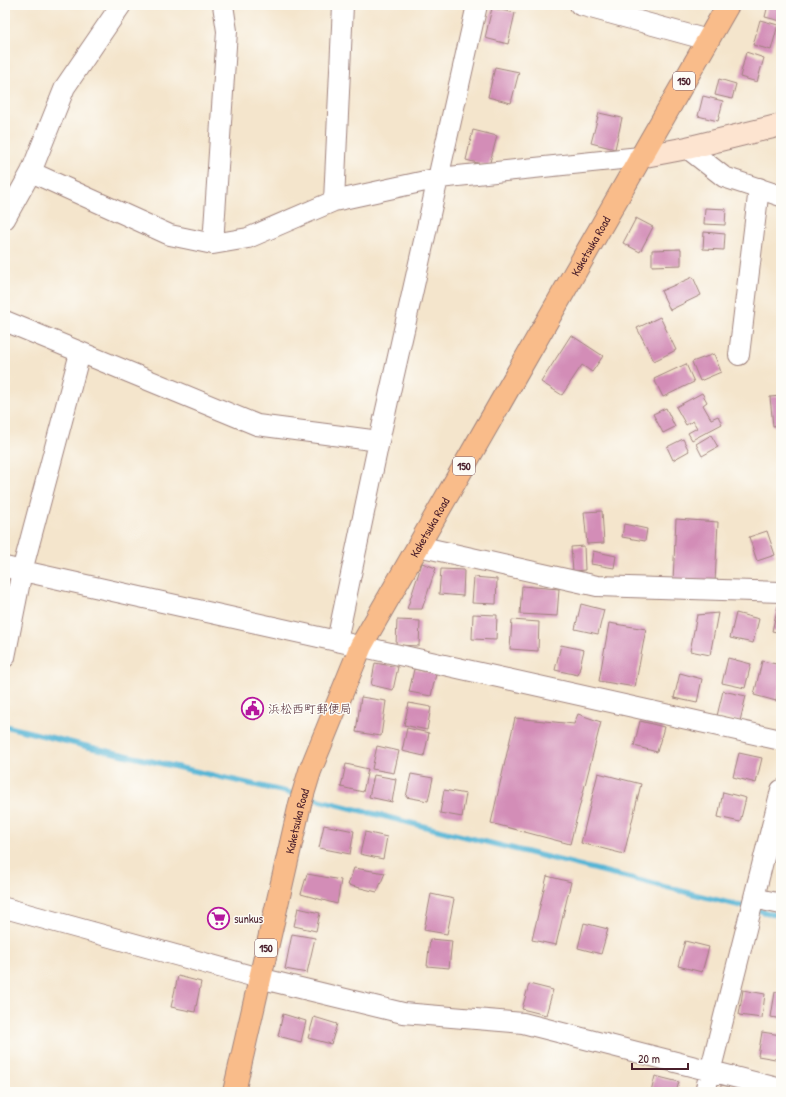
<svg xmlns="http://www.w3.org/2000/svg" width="786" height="1097" viewBox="0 0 786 1097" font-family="'Patrick Hand','Klee One',sans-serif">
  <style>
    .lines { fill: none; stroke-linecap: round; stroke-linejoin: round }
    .stream { stroke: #56b5d5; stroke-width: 5.5 }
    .building { fill: #d38db7 }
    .street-casing { stroke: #9f827c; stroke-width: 22 }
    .secondary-casing { stroke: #9f827c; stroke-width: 24 }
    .highway-casing { stroke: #9f827c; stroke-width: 24 }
    .street { stroke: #fff; stroke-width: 20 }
    .secondary { stroke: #fde4d0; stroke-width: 22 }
    .highway { stroke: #f9bc8a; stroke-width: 22 }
    .labels { text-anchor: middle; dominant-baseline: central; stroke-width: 3; stroke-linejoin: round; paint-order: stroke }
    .shield { fill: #fdfcf7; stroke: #806168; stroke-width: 1 }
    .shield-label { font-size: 11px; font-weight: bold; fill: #4a1f2b }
    .street-label { font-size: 12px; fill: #4a1f2b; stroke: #fdfcf7 }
    .poi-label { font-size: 12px; fill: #4a1f2b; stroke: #fdfcf7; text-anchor: start }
  </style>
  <rect width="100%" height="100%" fill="#fdfcf7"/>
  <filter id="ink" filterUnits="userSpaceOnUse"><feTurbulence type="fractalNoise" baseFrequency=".025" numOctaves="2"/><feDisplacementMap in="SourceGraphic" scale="8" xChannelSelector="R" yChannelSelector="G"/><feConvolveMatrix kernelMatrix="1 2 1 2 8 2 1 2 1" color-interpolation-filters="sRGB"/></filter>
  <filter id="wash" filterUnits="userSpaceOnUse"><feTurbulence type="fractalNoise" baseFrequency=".012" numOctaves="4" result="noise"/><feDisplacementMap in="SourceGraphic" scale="16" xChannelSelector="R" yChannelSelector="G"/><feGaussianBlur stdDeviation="0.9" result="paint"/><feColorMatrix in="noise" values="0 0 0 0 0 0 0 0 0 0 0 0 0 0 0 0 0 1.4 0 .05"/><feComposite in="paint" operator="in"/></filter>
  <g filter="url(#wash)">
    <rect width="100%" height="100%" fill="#f4e5cc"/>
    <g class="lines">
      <path class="stream" d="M5,726l80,20 214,49
        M307,797l474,119"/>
    </g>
    <g id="blocks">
      <path class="building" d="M768,5h13v16l-16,-4z
        M492,8l23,5 -7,31 -23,-6z
        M760,20l18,5 -7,25 -18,-5z
        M746,52l18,6 -7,24 -17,-5z
        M495,67l24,5 -8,31 -23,-6z
        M719,79l17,5 -4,15 -17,-4z
        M703,96l20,5 -5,20 -20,-5z
        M599,113l23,5 -7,31 -24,-6z
        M473,130l24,6 -8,30 -23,-6z
        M705,208l21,1 -1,16 -21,-1z
        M636,218l17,9 -13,25 -17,-9z
        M704,232l21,2 -1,16 -21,-1z
        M681,249v16l-29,1v-16z
        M693,277l8,18 -31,15 -9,-19z
        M660,317l16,33 -22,11 -17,-33z
        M571,335l32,21 -11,16 -10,-7 -20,30 -21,-13z
        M714,354l7,18 -21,9 -8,-19z
        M686,364l8,18 -31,15 -9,-18z
        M702,393l5,9 -4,3 8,14 7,-3 4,8 -30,16 -4,-7 9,-5 -4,-7 -7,4 -10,-18z
        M781,396v29l-8,1 -3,-29z
        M666,408l9,19 -12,6 -10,-19z
        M711,435l7,12 -16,9 -6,-12z
        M683,439l6,12 -16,9 -6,-13z
        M602,511l2,32 -17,1 -3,-32z
        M676,519l42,3 -3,61 -42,-3z
        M624,524l23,5 -2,12 -23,-4z
        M767,531l8,24 -18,6 -8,-24z
        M584,546l1,24 -12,1 -2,-24z
        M593,551l23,5 -2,12 -23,-4z
        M422,563l14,5 -14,41h-15z
        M441,569l23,1 -1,26 -24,-2z
        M474,577l23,2 -1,25 -24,-1z
        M522,586l37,3 -2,27 -37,-2z
        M581,604l23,6 -6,24 -23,-5z
        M778,606l3,1v26l-9,-2z
        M718,613l-8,42 -20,-4 7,-36z
        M736,613l23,6 -6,24 -23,-5z
        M473,614l24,1 -1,25 -24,-1z
        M397,620l23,1 -1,25 -23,-1z
        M512,620l27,2 -1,29 -28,-2z
        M609,623l37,6 -11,58 -36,-6z
        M561,645l23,5 -6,25 -23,-5z
        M728,658l23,6 -6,24 -23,-5z
        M762,661l19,4v14l-5,22 -22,-6z
        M375,663l23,4 -5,23 -22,-5z
        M414,669l22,5 -5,22 -22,-4z
        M680,673l22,6 -5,24 -23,-5z
        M723,691l23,5 -6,25 -23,-5z
        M361,697l25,4 -5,35 -25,-4z
        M409,703l22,4 -4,23 -23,-5z
        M578,714l23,8 -31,122 -79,-21 24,-105 59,6z
        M640,721l24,6 -7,25 -23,-6z
        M407,728l22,5 -5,23 -22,-5z
        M377,746l22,5 -5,22 -22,-4z
        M739,753l23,5 -6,25 -23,-6z
        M346,764l22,5 -5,23 -22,-5z
        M598,773l43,11 -17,70 -43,-11z
        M411,774l22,4 -5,23 -22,-4z
        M374,775l22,4 -4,23 -23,-5z
        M444,790l22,4 -4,23 -22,-4z
        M723,792l23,6 -6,24 -22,-5z
        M324,825l30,6 -4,23 -31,-6z
        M365,832l22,5 -4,22 -23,-5z
        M354,868l31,5 -8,19 -29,-7z
        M307,874l34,6 -4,24 -36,-10z
        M547,876l24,6 -15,63 -24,-5z
        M431,894l23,5 -7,35 -23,-4z
        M298,908l22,5 -4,18 -22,-5z
        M584,923l24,6 -7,25 -23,-6z
        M292,934l23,4 -8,35 -22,-4z
        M430,939l22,2 -3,27 -22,-2z
        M685,941l24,6 -7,25 -24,-6z
        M178,976l23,6 -6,30 -24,-5z
        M529,984l24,6 -7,25 -24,-6z
        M743,990l22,4 -3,24 -23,-3z
        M775,992l6,1v26l-10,-2z
        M283,1014l23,7 -5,21 -23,-6z
        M314,1017l23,7 -6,20 -23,-6z
        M762,1032l19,3v25l-23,-4z
        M655,1076l24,6 -3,10h-25z
        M721,1085l23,4 -1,3h-23z"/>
    </g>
  </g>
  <g filter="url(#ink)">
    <use href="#blocks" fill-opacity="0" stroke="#9f827c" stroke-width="1"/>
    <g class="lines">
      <defs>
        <path id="street" d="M580,5l128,35
          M687,148l37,29 57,19
          M31,172l139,63 43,9 35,-6 86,-37 105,-23 201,-21
          M334,201l9,-196
          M5,219l26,-47 34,-85 56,-82
          M213,244l14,-213 -4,-26
          M5,321l252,104 122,16
          M739,355l20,-167
          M418,546l179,40 184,6
          M5,567l776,173
          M337,641l42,-200 98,-436
          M5,657l17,-86 58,-218
          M754,898l27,6
          M5,908l254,70 144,35 120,10 258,66
          M705,1092l76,-302"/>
        <path id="secondary" d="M640,157l47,-9 94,-23"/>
        <g id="highway">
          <path id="s1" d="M234,1092l66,-288 10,-33 51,-125 367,-641"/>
        </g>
      </defs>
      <use href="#street" class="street-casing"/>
      <use href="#secondary" class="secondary-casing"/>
      <use href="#highway" class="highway-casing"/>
      <use href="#street" class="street"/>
      <use href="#secondary" class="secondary"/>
      <use href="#highway" class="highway"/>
    </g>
  </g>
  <defs>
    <symbol id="civic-ring" viewBox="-11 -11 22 22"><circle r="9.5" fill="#fdfcf7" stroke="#b5179e" stroke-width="1.5"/><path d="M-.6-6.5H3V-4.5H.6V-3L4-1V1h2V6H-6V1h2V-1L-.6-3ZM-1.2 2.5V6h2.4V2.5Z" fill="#b5179e"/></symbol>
    <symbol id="supermarket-ring" viewBox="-11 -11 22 22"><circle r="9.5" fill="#fdfcf7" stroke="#b5179e" stroke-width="1.5"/><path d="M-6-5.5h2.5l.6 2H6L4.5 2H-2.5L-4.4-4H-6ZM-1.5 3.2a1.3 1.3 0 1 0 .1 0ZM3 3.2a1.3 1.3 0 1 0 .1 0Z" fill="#b5179e"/></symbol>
  </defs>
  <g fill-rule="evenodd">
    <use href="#civic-ring" x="240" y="696" width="25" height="25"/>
    <use href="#supermarket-ring" x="206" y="906" width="25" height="25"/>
  </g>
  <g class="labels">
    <g class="shield">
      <rect x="673" y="72" width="22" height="18" rx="3"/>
      <rect x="453" y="457" width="22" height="18" rx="3"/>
      <rect x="255" y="939" width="22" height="18" rx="3"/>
    </g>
    <g class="shield-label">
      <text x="684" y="81">150</text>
      <text x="464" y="466">150</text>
      <text x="266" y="948">150</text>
    </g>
    <g class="street-label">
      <text stroke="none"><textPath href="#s1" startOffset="926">Kaketsuka Road</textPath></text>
      <text stroke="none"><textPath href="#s1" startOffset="602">Kaketsuka Road</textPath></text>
      <text stroke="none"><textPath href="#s1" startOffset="278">Kaketsuka Road</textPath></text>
    </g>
    <g class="poi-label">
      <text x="268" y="708">浜松西町郵便局</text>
      <text x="234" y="918">sunkus</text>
    </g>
  </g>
  <rect width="786" height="1097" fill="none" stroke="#fdfcf7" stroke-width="20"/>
  <path d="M632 1063v6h56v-6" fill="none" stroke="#4a1f2b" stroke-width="2"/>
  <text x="638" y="1063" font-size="12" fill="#4a1f2b" stroke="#fdfcf7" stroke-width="3" paint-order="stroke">20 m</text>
</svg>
